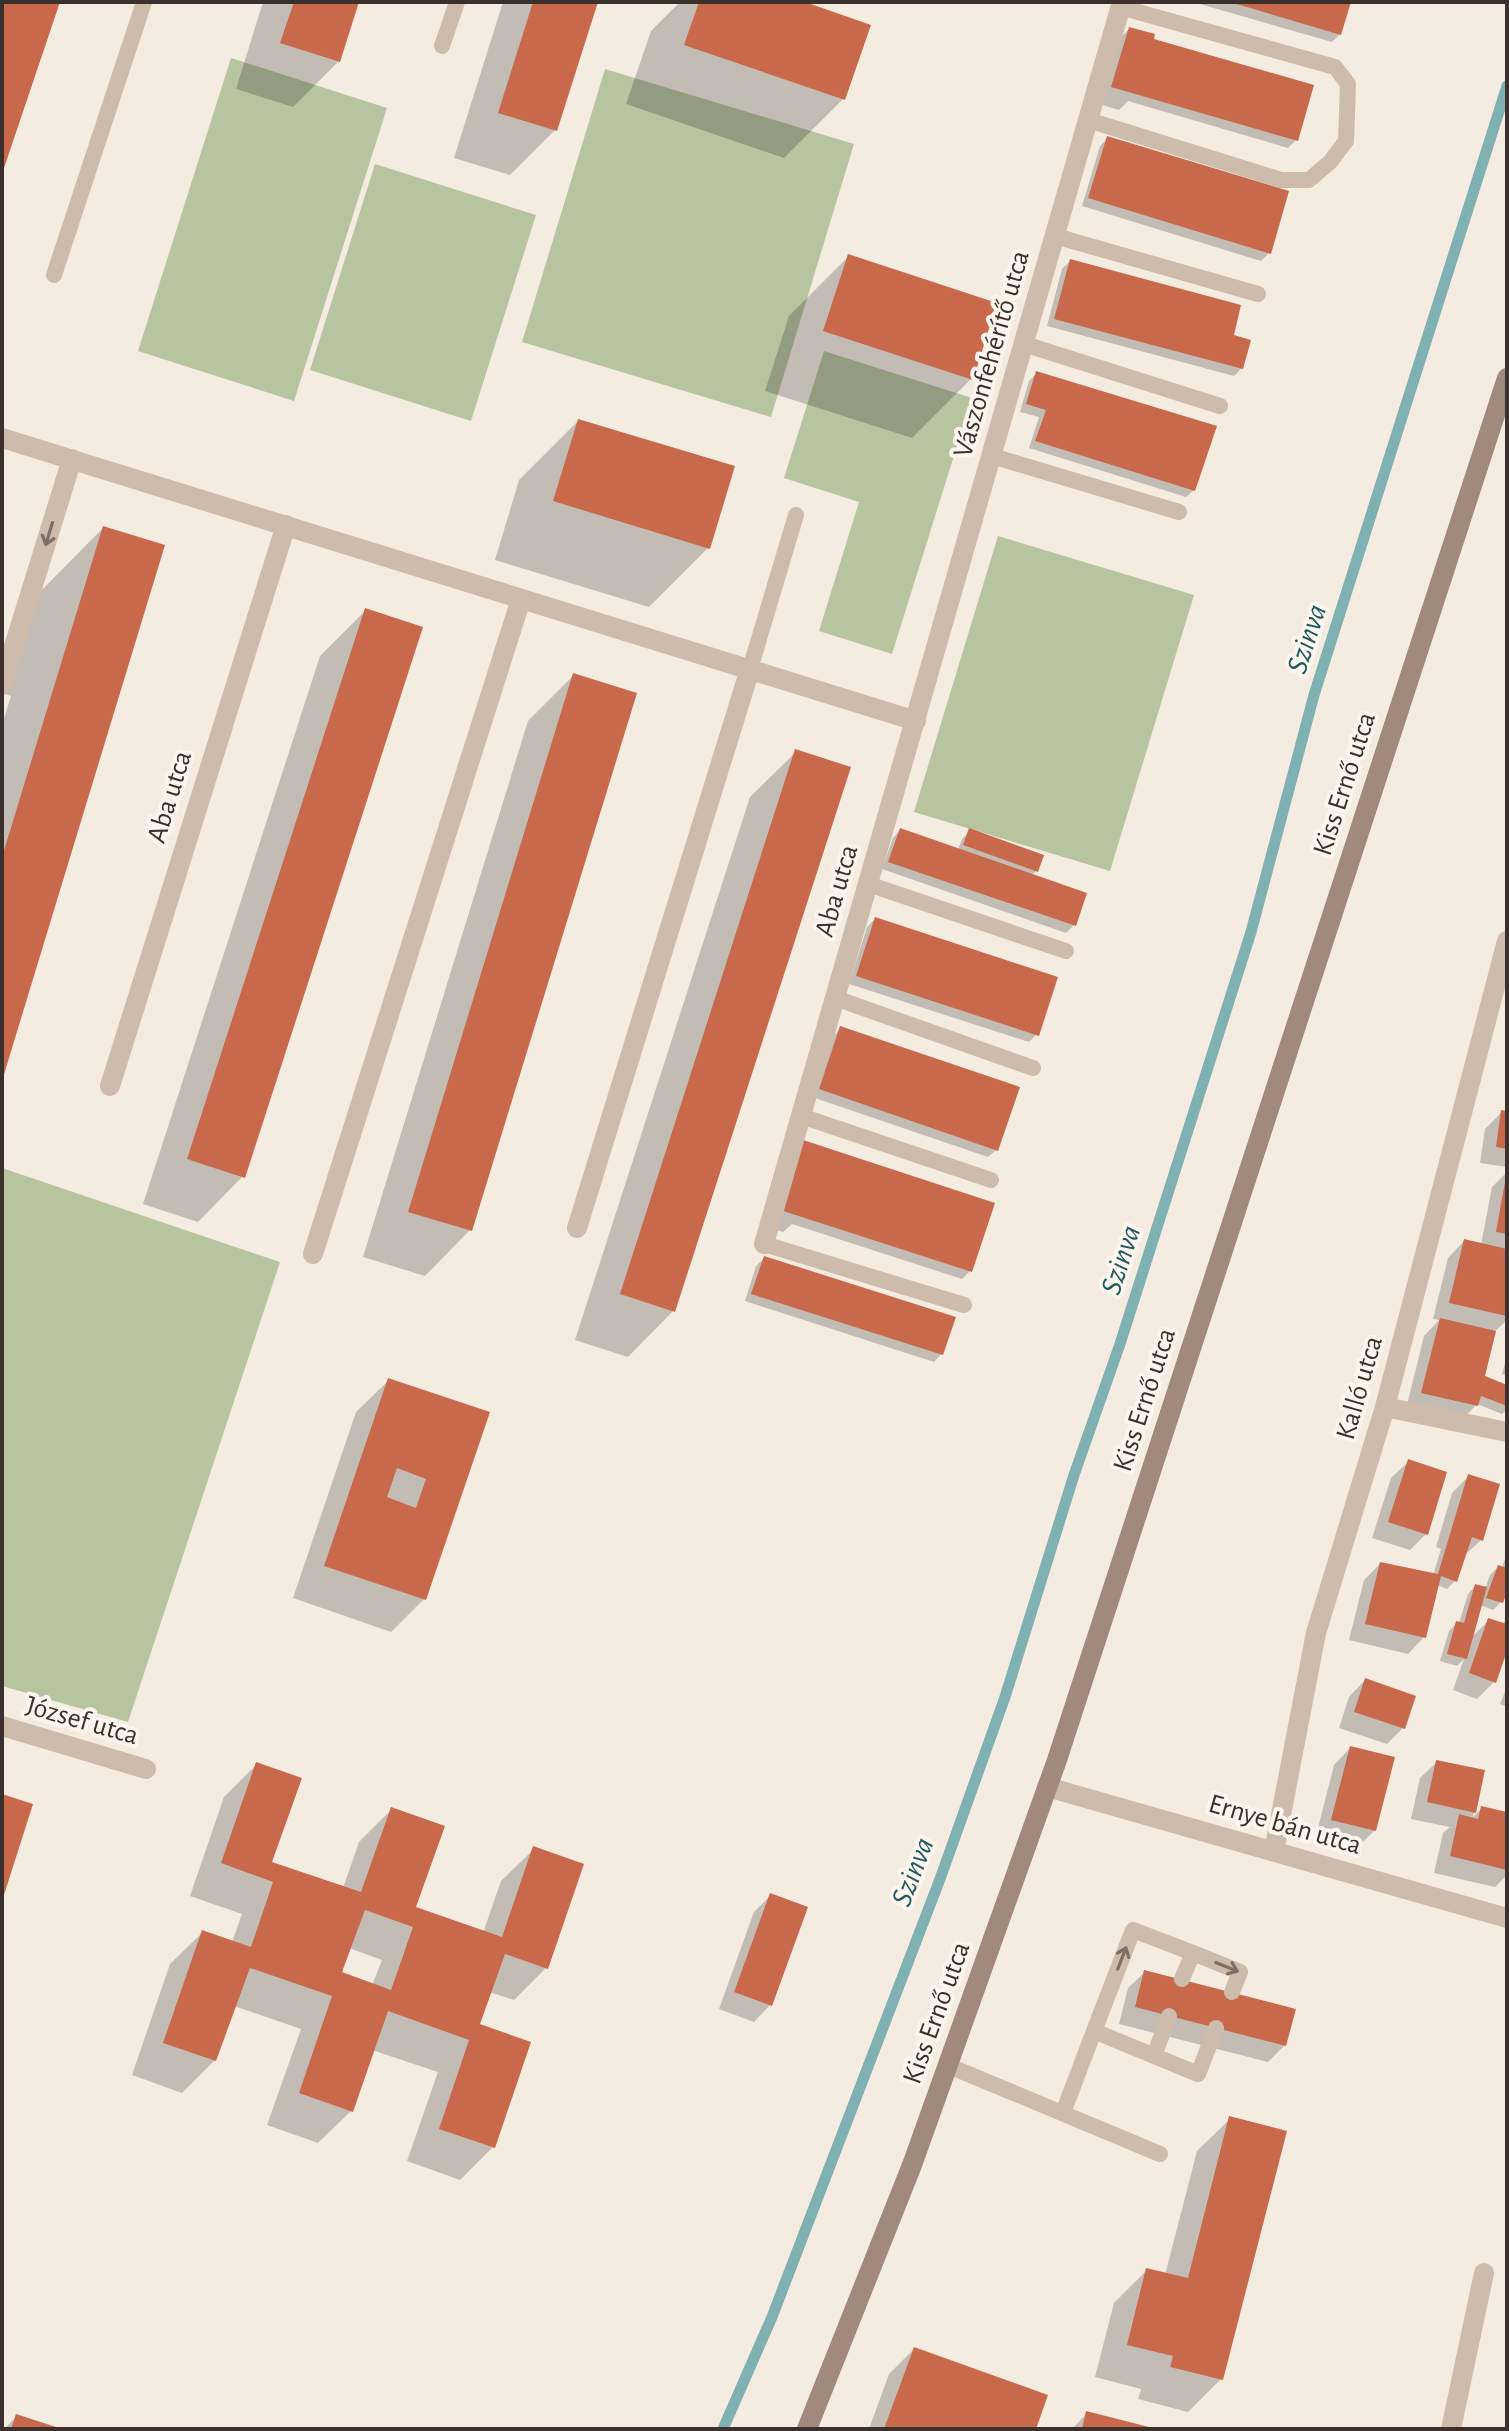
<svg xmlns="http://www.w3.org/2000/svg" width="1509" height="2431" viewBox="0 0 1509 2431" font-family="'Alegreya Sans',sans-serif">
  <style>
    .green { fill: #b8c4a0 }
    .shadow { fill: #0003; fill-rule: evenodd }
    .lines { fill: none; stroke-linecap: round; stroke-linejoin: round }
    .stream { stroke: #7fb0b2; stroke-width: 11 }
    .building { fill: #c8694b; fill-rule: evenodd }
    .lane { stroke: #cdbbac; stroke-width: 16 }
    .street { stroke: #cdbbac; stroke-width: 20 }
    .secondary { stroke: #a18a7d; stroke-width: 20 }
    .oneway { stroke: #7d6f65 }
    .labels { text-anchor: middle; dominant-baseline: central; stroke-width: 8; stroke-linejoin: round; paint-order: stroke }
    .street-label { font-size: 28px; fill: #3b302b; stroke: #fbf5ee }
    .water-label { font-size: 30px; font-style: italic; fill: #1f5a5e; stroke: #fbf5ee }
  </style>
  <rect width="100%" height="100%" fill="#f4ebe1"/>
  <path class="green" d="M231,58l156,50 -93,293 -156,-50z
    M605,69l249,75 -83,273 -249,-75z
    M375,164l161,51 -65,206 -161,-51z
    M824,351l148,47 -80,256 -73,-23 40,-129 -75,-24z
    M998,536l196,59 -84,276 -196,-59z
    M2,1168l278,94 -152,460 -126,-36z"/>
  <path class="shadow" d="M263,2h94l-18,59 -46,46 -57,-18z
    M503,2h92l-40,128 -45,45 -56,-17z
    M680,2h119l44,97 -59,59 -158,-54 25,-73z
    M1193,2h156l-9,32 -8,8z
    M1129,29l20,17 147,94 -8,8 -160,-47 -9,9 -23,-7 17,-57z
    M1108,138l161,115 -8,8 -179,-55 18,-60z
    M848,257l123,122 -59,59 -147,-47 24,-75z
    M1070,261l161,76 11,31 -8,8 -187,-50 15,-57z
    M1037,373l157,117 -8,7 -157,-49 10,-31 -19,-5 9,-31z
    M578,421l130,127 -59,59 -154,-47 24,-80z
    M103,528l-101,549v-352l9,-29 -6,-2 30,-97z
    M366,610l-123,566 -45,46 -55,-18 177,-548z
    M574,675l-104,555 -45,46 -62,-19 165,-536z
    M796,752l-123,559 -45,46 -53,-17 175,-543z
    M900,830l58,20 4,-11 8,-8 66,40 -5,5 43,49 -8,8 -184,-64 11,-31z
    M875,919l162,115 -8,8 -180,-58 18,-57z
    M841,1029l155,121 -8,7 -176,-60 21,-61z
    M1501,1113h6v54l-27,-4 5,-34z
    M784,1158l186,113 -8,8 -170,-55 -9,8 -22,-7z
    M1507,1172v148l-14,13 -10,45 24,9v22l-5,5 -25,-10 -17,18 -54,-13 18,-73 15,-16 -6,-1 15,-61 16,-17 17,4 11,-58z
    M764,1258l177,96 -7,8 -189,-61 11,-35z
    M1507,1356v20l-5,-2z
    M389,1380l98,33 -63,186 -33,33 -98,-34 63,-186z
    M1408,1462l18,72 -16,16 -38,-12 19,-60z
    M1469,1476l12,64 -18,17 -8,24 -8,8 -10,-4 -13,52 -16,17 -59,-14 15,-60 16,-16 53,12 8,-27 -5,-2 16,-54z
    M1507,1552v34l-6,16 -8,8 -13,-5 -9,33 18,-18 14,5 4,-10v29l-13,38 -17,17 -24,-9 11,-31 -7,7 -17,-5 9,-30 8,-8h2l9,-29 7,-8 10,3 5,-14 8,-8 4,1z
    M1365,1680l38,48 -16,16 -48,-16 10,-31z
    M1507,1687v20l-7,-3z
    M1350,1748l25,82 -17,17 -42,-11 18,-71z
    M1437,1762l46,10 -10,45 9,-9 25,6v61l-12,12 -61,-14 9,-40 7,-6 -39,-8 9,-41z
    M257,1764l13,99 73,25 16,-46 33,-33 21,99 70,25 18,-52 33,-32 12,119 -32,32 -25,-8 -12,34 16,121 -33,33 -53,-19 31,-89 -66,-22 -21,61 -33,32 -51,-18 34,-96 -67,-23 -19,54 -33,33 -50,-18 38,-111 33,-32 29,10 10,-28 -52,-18 34,-99zM349,1948l33,12 -10,25 -32,-11z
    M770,1896v109l-16,17 -35,-13 35,-97z
    M1145,1972l140,73 -17,17 -149,-38 9,-36z
    M1230,2119l-9,260 -33,33 -50,-13 3,-10 -46,-12 19,-74 33,-33 18,5 32,-124z
    M914,2349l120,80h-165l20,-55z
    M1087,2413l62,16h-77z
    M16,2417l39,12h-51z"/>
  <g class="lines">
    <path class="stream" d="M723,2429l49,-112 168,-438 65,-182 69,-222 46,-131 131,-412 63,-237 193,-609"/>
  </g>
  <path class="building" d="M2,2h58l-57,169h-1z
    M294,2h65l-19,60 -60,-19z
    M533,2h65l-41,129 -59,-18z
    M699,2h106l66,23 -26,75 -161,-55z
    M1230,2h121l-10,33z
    M1129,27l26,7 -1,5 160,46 -16,56 -187,-54z
    M1107,136l182,55 -18,63 -183,-56z
    M848,254l149,49 -24,77 -150,-49z
    M1070,259l171,46 -7,30 17,5 -8,29 -189,-50z
    M1036,371l181,55 -22,65 -160,-50 11,-31 -20,-6z
    M578,419l157,47 -25,83 -157,-48z
    M103,526l62,19 -163,536v-224z
    M365,608l58,19 -178,551 -58,-19z
    M573,673l64,20 -165,538 -64,-19z
    M795,749l56,18 -176,545 -55,-18z
    M900,828l187,65 -11,33 -188,-64z
    M969,828l75,27 -6,17 -75,-27z
    M875,917l183,60 -19,59 -183,-60z
    M840,1026l180,61 -22,64 -179,-62z
    M1501,1110l6,1v38l-11,-2z
    M800,1139l195,64 -23,69 -195,-63z
    M1505,1182h2v52l-11,-2z
    M1464,1239l43,10v67l-58,-13z
    M764,1256l192,61 -13,38 -192,-61z
    M1440,1318l56,13 -11,45 22,9v21l-26,-10 -3,10 -57,-13z
    M388,1378l102,34 -64,188 -102,-34zM397,1468l29,11 -10,29 -29,-11z
    M1408,1459l39,13 -19,63 -40,-13z
    M1468,1474l32,10 -17,57 -11,-4 -15,45 -16,-6 -15,62 -61,-14 15,-62 58,12z
    M1498,1565l9,3v24l-4,11 -17,-5z
    M1475,1584l12,3 -20,72 -20,-5 9,-33 8,2z
    M1488,1618l19,6v27l-11,32 -27,-10z
    M1365,1678l51,18 -11,33 -51,-17z
    M1350,1746l45,11 -19,74 -45,-11z
    M1436,1760l49,10 -9,43 -49,-11z
    M256,1762l46,16 -30,84 89,30 30,-85 54,19 -29,81 86,30 31,-91 51,18 -36,105 -43,-15 -25,70 51,18 -36,106 -56,-19 30,-89 -81,-29 -35,101 -54,-19 33,-97 -82,-28 -34,93 -53,-18 39,-113 49,17 22,-65 -52,-19zM365,1910l48,17 -22,63 -49,-18z
    M2,1794l31,10 -30,94h-1z
    M1481,1806l26,6v58l-57,-14 9,-42 19,5z
    M770,1893l38,14 -36,99 -38,-14z
    M1144,1970l152,39 -10,37 -151,-39z
    M1229,2116l58,15 -64,249 -53,-13 3,-11 -46,-11 19,-77 42,10z
    M914,2347l134,48 -12,34h-152z
    M1086,2411l67,17v1h-71z
    M16,2414l43,14v1h-48z"/>
  <g class="lines">
    <path class="lane" d="M442,46l15,-44
      M1088,120l193,60h28l21,-18 16,-21 2,-57 -13,-17 -215,-60
      M1055,236l203,58
      M54,275l90,-273
      M1024,344l196,62
      M992,456l187,56
      M750,669l46,-154
      M868,884l198,67
      M835,998l198,70
      M801,1116l190,64
      M764,1244l200,61
      M1193,1953l47,19 -8,20
      M1094,2031l39,-101 60,23 -11,26
      M1154,2056l15,-40
      M949,2066l211,88
      M1063,2113l31,-82 104,43 18,-46"/>
    <path class="street" d="M2,438l914,283
      M2,685l70,-226
      M110,1086l176,-561
      M577,1228l173,-559
      M764,1244l358,-1242
      M313,1254l208,-655
      M1385,1407l122,25
      M2,1726l144,43
      M1047,1787l460,131
      M1274,1851l42,-218 69,-226 122,-466
      M1451,2429l33,-156"/>
    <path class="secondary" d="M807,2429l105,-264 145,-405 450,-1382"/>
  </g>
  <defs><path id="oneway-shaft" d="M-6 0H5M1.5-3L5.5 0L1.5 3" fill="none" stroke-width="1.6" stroke-linecap="round" stroke-linejoin="round" transform="scale(2)"/></defs>
  <g class="oneway">
    <use href="#oneway-shaft" transform="translate(49 534) rotate(107)"/>
    <use href="#oneway-shaft" transform="translate(1122 1958) rotate(-69)"/>
    <use href="#oneway-shaft" transform="translate(1227 1967) rotate(22)"/>
  </g>
  <g class="labels">
    <g class="street-label">
      <text transform="translate(992 354) rotate(-74)">Vászonfehérítő utca</text>
      <text transform="translate(1345 784) rotate(-72)">Kiss Ernő utca</text>
      <text transform="translate(170 797) rotate(-73)">Aba utca</text>
      <text transform="translate(837 891) rotate(-74)">Aba utca</text>
      <text transform="translate(1360 1388) rotate(-74)">Kalló utca</text>
      <text transform="translate(1145 1400) rotate(-72)">Kiss Ernő utca</text>
      <text transform="translate(82 1721) rotate(16)">József utca</text>
      <text transform="translate(1285 1825) rotate(16)">Ernye bán utca</text>
      <text transform="translate(937 2013) rotate(-70)">Kiss Ernő utca</text>
    </g>
    <g class="water-label">
      <text transform="translate(1307 639) rotate(-72)">Szinva</text>
      <text transform="translate(1121 1260) rotate(-72)">Szinva</text>
      <text transform="translate(913 1872) rotate(-69)">Szinva</text>
    </g>
  </g>
  <rect width="1509" height="2431" fill="none" stroke="#3b302b" stroke-width="8"/>
</svg>
